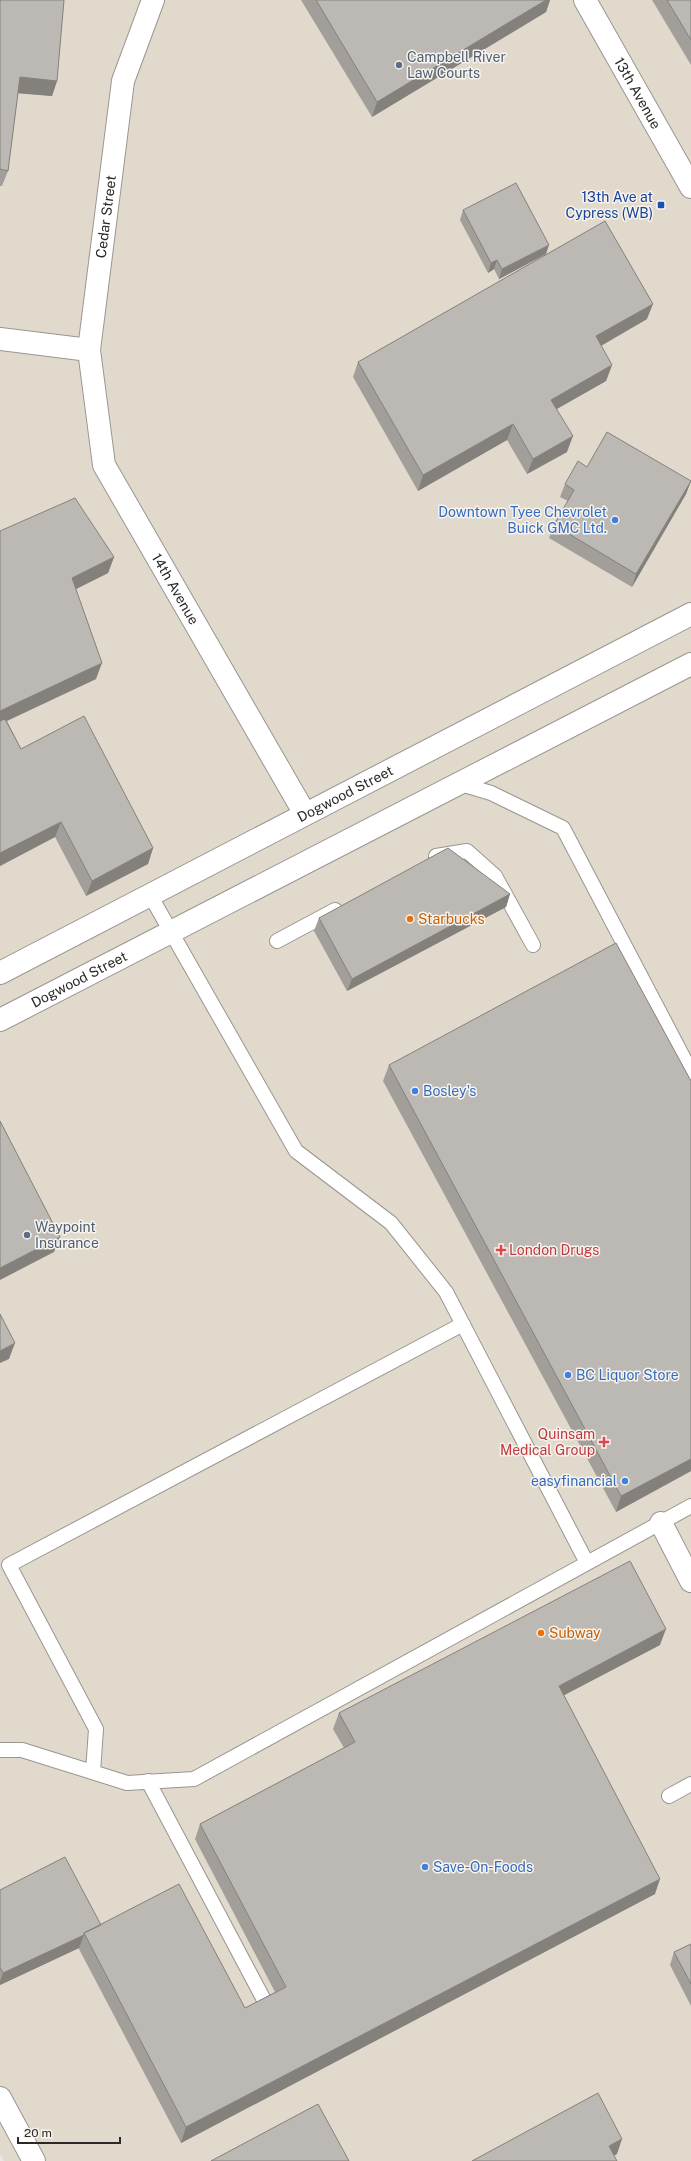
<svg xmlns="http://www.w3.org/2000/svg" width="691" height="2161" viewBox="0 0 691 2161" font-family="'Public Sans',sans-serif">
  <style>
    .built { fill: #e2d9cd }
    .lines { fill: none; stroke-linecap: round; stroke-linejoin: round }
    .service-casing { stroke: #999691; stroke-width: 16 }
    .minor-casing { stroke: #999691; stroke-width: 24 }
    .tertiary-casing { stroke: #999691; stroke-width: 24 }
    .secondary-casing { stroke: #999691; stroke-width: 24 }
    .service { stroke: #fff; stroke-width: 14 }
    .minor { stroke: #fff; stroke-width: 22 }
    .tertiary { stroke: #fff; stroke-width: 22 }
    .secondary { stroke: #fff; stroke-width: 22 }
    .wall { fill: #a29e9a }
    .shaded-wall { fill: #84817d }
    .building { fill: #bcb8b3; stroke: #84817d }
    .service-dot { fill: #5c6f8a; stroke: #f7f3ed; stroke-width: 1.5 }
    .transit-dot { fill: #1a4fb4; stroke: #f7f3ed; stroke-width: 1.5 }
    .shop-dot { fill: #3f7fe0; stroke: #f7f3ed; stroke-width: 1.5 }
    .food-dot { fill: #e8710a; stroke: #f7f3ed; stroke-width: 1.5 }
    .health-dot { fill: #e0444e; stroke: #f7f3ed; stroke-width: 1.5 }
    .labels { text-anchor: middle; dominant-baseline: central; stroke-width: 3; stroke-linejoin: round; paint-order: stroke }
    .service-label { font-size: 14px; fill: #4e5e75; stroke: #f7f3ed; text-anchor: start }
    .street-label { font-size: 14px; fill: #2b2927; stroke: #f7f3ed }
    .transit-label { font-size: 14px; fill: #164399; stroke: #f7f3ed; text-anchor: end }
    .shop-label { font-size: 14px; fill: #366cbe; stroke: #f7f3ed; text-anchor: start }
    .food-label { font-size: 14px; fill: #c56008; stroke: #f7f3ed; text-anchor: start }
    .health-label { font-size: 14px; fill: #be3a42; stroke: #f7f3ed; text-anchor: start }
  </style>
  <rect width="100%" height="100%" fill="#eae6e0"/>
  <path class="built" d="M0,0h691v2161h-687l-4,-7z"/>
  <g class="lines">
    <defs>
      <path id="service" d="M461,784l30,9 72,35 128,244
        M436,856l31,-5 28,25 38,69
        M150,895l146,256 95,72 55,69 141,271
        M277,941l58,-31
        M0,1750h22l105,33 67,-4 497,-273
        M93,1772l3,-43 -87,-164 454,-241
        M148,1781l116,219
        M669,1796l22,-12"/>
      <g id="minor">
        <path id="s1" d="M585,0l106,187"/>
        <path id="s2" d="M0,339l89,11 34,-269 30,-81"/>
        <path id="s3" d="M89,350l15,115 201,349"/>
        <path d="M661,1523l30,58"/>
      </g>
      <path id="tertiary" d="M0,2098l34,63"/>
      <g id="secondary">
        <path id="s4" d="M0,973l691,-359"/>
        <path id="s5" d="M0,1020l691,-356"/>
      </g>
    </defs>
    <use href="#service" class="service-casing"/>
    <use href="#minor" class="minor-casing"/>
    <use href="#tertiary" class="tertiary-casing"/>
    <use href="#secondary" class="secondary-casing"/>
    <use href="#service" class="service"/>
    <use href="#minor" class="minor"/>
    <use href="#tertiary" class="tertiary"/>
    <use href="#secondary" class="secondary"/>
  </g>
  <path class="wall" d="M0,0l57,81 -5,15 -34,-3 -10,78 -6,15h-2z
    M301,0h249l-4,12 -174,105z
    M652,0h39v65z
    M463,210l83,44 -47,25 -5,-10 -6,4 -28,-53z
    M647,319l-46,27 11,19 -6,16 -49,28 10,43 -40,22 -20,-34 -89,51 -65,-114 5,-15z
    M587,467l104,14 -5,13 -54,93 -83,-49 5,-13 14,-24 -8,-4 5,-13z
    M0,531l114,26 -6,16 -32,16 20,90 -89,42 14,28 132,99 -5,16 -62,32 -31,-59 -55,29z
    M510,894l-4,13 -159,84 -33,-60 5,-13z
    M389,1065l302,16v390l-75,41 -233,-431z
    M660,1645l-96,50 91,199 -474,249 -102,-194v-1l-79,37v-95l101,35 144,83 30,-16 -80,-153 5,-15 144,-76 -11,-19 6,-16z
    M691,1944v62l-21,-41 4,-13z"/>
  <path class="shaded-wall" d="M546,0h4l-4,12 -174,105 5,-15z
    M20,77l37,4 -5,15 -37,-3z
    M549,245l-3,9 -47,25 3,-10z
    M497,260l-3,9 -6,4 3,-10z
    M653,304l-6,15 -57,33 6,-16z
    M612,365l-6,16 -60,34 5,-15z
    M513,424l-6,16 -89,51 5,-16z
    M573,436l-6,16 -40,22 6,-15z
    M691,481l-5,13 -54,93 4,-13z
    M114,557l-6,16 -42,21 6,-16z
    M102,663l-6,16 -96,45v-13z
    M61,822l-6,15 -55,29v-13z
    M153,848l-5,16 -62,32 6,-15z
    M510,894l-4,13 -159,84 5,-12z
    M60,1237l-6,15 -54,28v-12z
    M15,1343l-6,16 -9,4v-12z
    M691,1459v12l-75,41 5,-16z
    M666,1629l-6,16 -107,56 6,-15z
    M660,1879l-5,15 -474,249 5,-16z
    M84,1935l-5,13 -79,37v-4l3,-8z
    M622,2139l-5,15 -12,7 4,-15z"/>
  <path class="building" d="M0,0h64l-7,81 -37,-4 -12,94 -8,-2z
    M316,0h230l-169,102z
    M667,0h24v40z
    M516,183l33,62 -47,24 -5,-9 -6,3 -28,-53z
    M605,221l48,83 -57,32 16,29 -61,35 22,36 -40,23 -20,-35 -90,51 -65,-113z
    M607,432l84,49 -55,93 -82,-49 20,-35 -9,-6 13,-23 9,6z
    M75,498l39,59 -42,21 30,85 -102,48v-180z
    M84,716l69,132 -61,33 -31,-59 -61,31v-132l5,-2 16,30z
    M448,848l62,46 -158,85 -33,-61z
    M616,943l75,138v378l-70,37 -232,-431z
    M0,1121l60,116 -60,31z
    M0,1314l15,29 -15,8z
    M630,1561l36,68 -107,57 101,193 -474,248 -102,-194 95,-49 66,124 41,-21 -86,-163 155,-82 -16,-29z
    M65,1857l36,68 -17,8v2l-81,38 -3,-6v-77z
    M691,1944v40l-17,-32z
    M598,2093l24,46 -13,7 8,15h-145z
    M318,2104l31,57h-138z"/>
  <g class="service-dot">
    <circle cx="399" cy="65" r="4"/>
    <circle cx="27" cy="1235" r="4"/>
  </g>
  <rect class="transit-dot" x="657" y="201" width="8" height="8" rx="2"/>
  <g class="shop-dot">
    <circle cx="615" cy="520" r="4"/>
    <circle cx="415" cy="1091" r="4"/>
    <circle cx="568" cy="1375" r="4"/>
    <circle cx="625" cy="1481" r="4"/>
    <circle cx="425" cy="1867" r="4"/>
  </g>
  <g class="food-dot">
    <circle cx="410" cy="919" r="4"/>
    <circle cx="541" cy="1633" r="4"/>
  </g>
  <g class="health-dot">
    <path d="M499 1244h4v4h4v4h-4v4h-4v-4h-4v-4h4z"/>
    <path d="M602 1436h4v4h4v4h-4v4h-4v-4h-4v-4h4z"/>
  </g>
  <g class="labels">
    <g class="service-label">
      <text x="407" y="57">Campbell River<tspan x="407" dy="16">Law Courts</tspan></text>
      <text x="35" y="1227">Waypoint<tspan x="35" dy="16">Insurance</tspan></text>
    </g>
    <g class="street-label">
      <text stroke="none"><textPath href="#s1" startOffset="107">13th Avenue</textPath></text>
      <text stroke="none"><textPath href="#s2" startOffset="224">Cedar Street</textPath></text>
      <text stroke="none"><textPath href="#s3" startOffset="259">14th Avenue</textPath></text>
      <text stroke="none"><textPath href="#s4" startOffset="389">Dogwood Street</textPath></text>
      <text stroke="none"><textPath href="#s5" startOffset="89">Dogwood Street</textPath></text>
    </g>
    <g class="transit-label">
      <text x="653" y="197">13th Ave at<tspan x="653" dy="16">Cypress (WB)</tspan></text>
    </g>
    <g class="shop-label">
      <text x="607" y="512" text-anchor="end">Downtown Tyee Chevrolet<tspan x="607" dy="16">Buick GMC Ltd.</tspan></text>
      <text x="423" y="1091">Bosley's</text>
      <text x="576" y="1375">BC Liquor Store</text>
      <text x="617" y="1481" text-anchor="end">easyfinancial</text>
      <text x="433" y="1867">Save-On-Foods</text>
    </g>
    <g class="food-label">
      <text x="418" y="919">Starbucks</text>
      <text x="549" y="1633">Subway</text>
    </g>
    <g class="health-label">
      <text x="509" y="1250">London Drugs</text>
      <text x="595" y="1434" text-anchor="end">Quinsam<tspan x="595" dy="16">Medical Group</tspan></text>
    </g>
  </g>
  <path d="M18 2137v6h102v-6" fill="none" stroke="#2b2927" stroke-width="2"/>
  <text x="24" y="2137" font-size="12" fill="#2b2927" stroke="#f7f3ed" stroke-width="3" paint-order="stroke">20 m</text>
</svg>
